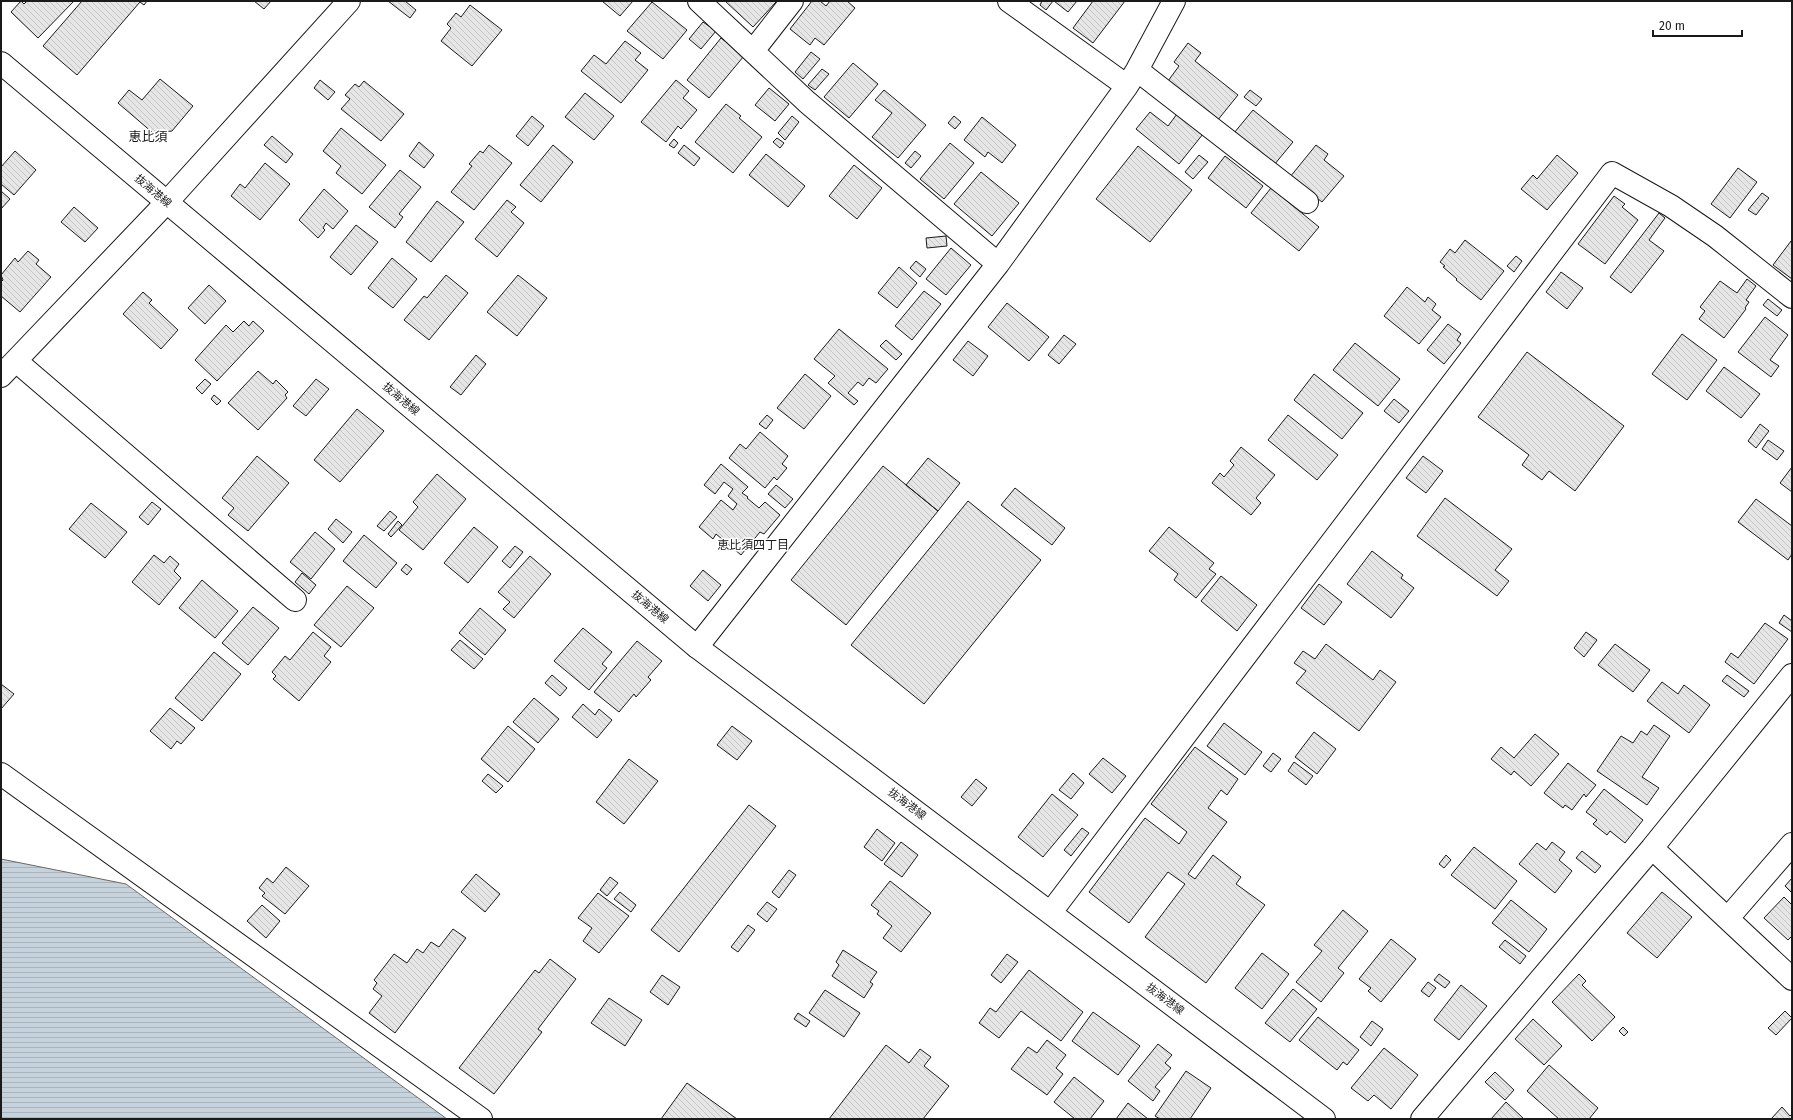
<svg xmlns="http://www.w3.org/2000/svg" width="1793" height="1120" viewBox="0 0 1793 1120" font-family="'Fira Sans','Noto Sans JP',sans-serif">
  <style>
    .water { fill: url(#water-rules); stroke: #6a6a6a }
    .building { fill: url(#building-back-hatch); stroke: #1a1a1a }
    .lines { fill: none; stroke-linecap: round; stroke-linejoin: round }
    .minor-casing { stroke: #1a1a1a; stroke-width: 24 }
    .major-casing { stroke: #1a1a1a; stroke-width: 24 }
    .minor { stroke: #fff; stroke-width: 22 }
    .major { stroke: #fff; stroke-width: 22 }
    .labels { text-anchor: middle; dominant-baseline: central; stroke-width: 3; stroke-linejoin: round; paint-order: stroke }
    .street-label { font-size: 11px; fill: #1a1a1a; stroke: #fff }
    .neighbourhood-label { font-size: 12px; fill: #1a1a1a; stroke: #fff }
    .quarter-label { font-size: 13px; fill: #1a1a1a; stroke: #fff }
  </style>
  <defs>
    <pattern id="water-rules" width="6" height="5" patternUnits="userSpaceOnUse"><rect width="6" height="5" fill="#c6d2dc"/><path d="M0 2.5h6" fill="none" stroke="#aab4bc"/></pattern>
    <pattern id="building-back-hatch" width="6" height="6" patternUnits="userSpaceOnUse"><rect width="6" height="6" fill="#e6e6e6"/><path d="M-1 5l2 2M0 0l6 6M5-1l2 2" fill="none" stroke="#c5c5c5"/></pattern>
  </defs>
  <rect width="100%" height="100%" fill="#fff"/>
  <path class="water" d="M1,859l125,25 321,235h-446z"/>
  <path class="building" d="M21,1l3,3 3,-3h47l-36,37 -27,-26z
    M82,1h65l-3,4 -4,-3 -63,73 -34,-29z
    M254,1h17l-7,8z
    M388,1h17l11,9 -6,8z
    M602,1h31l-13,15z
    M725,1h50l1,1 -23,25z
    M812,1h8l6,5 4,-5h17l8,7 -31,37 -9,-7 -5,7 -20,-16z
    M1042,1h11l-7,9 -6,-5z
    M1054,1h23l-9,11z
    M1093,1h32l-32,42 -20,-15z
    M652,2l35,28 -24,29 -36,-28z
    M470,5l32,25 -30,36 -31,-25 10,-13 -4,-4 9,-11 5,4z
    M703,22l13,9 -15,18 -12,-10z
    M721,38l23,18 -35,42 -22,-18z
    M625,41l16,12 -6,7 13,10 -27,33 -40,-32 13,-16 12,9z
    M1188,43l13,10 -6,8 43,34 -21,26 -49,-40 11,-15 -5,-4z
    M811,52l9,7 -17,20 -8,-7z
    M853,63l25,21 -29,34 -25,-21z
    M822,69l7,5 -14,16 -7,-5z
    M160,79l33,27 -21,25 -19,2 -35,-30 11,-13 13,10z
    M320,80l15,12 -7,8 -14,-12z
    M676,80l13,11 -6,7 14,12 -16,19 -3,-3 -12,16 -25,-20z
    M364,81l40,33 -23,27 -40,-32 9,-10 -5,-4 10,-11 4,3z
    M769,88l20,16 -14,17 -20,-16z
    M884,90l42,35 -28,33 -26,-21 20,-24 -17,-13z
    M1250,90l12,9 -6,7 -12,-9z
    M585,93l29,23 -20,24 -29,-23z
    M726,104l15,12 -2,2 23,19 -29,36 -38,-31z
    M1253,110l40,32 -19,23 -40,-32z
    M1150,112l18,14 9,-12 26,20 -24,30 -43,-35z
    M532,116l12,10 -16,20 -12,-10z
    M792,116l7,6 -14,18 -7,-7z
    M954,116l7,6 -6,7 -7,-6z
    M982,117l34,28 -14,18 -14,-11 -3,5 -21,-17z
    M341,128l45,37 -24,29 -26,-21 5,-7 -18,-15z
    M272,136l21,18 -7,9 -22,-18z
    M777,138l7,5 -4,5 -7,-6z
    M674,139l4,4 -4,5 -5,-3z
    M419,142l15,13 -10,13 -15,-12z
    M950,143l24,20 -30,36 -24,-20z
    M489,145l23,18 -38,47 -23,-18 21,-26 -3,-2 11,-13 3,2z
    M553,145l20,17 -32,40 -21,-17z
    M684,145l16,13 -6,8 -16,-13z
    M1316,145l12,9 -4,6 20,16 -22,26 -32,-25z
    M1138,146l54,44 -42,52 -54,-43z
    M15,151l21,19 -22,25 -13,-11v-17z
    M915,151l6,5 -10,12 -6,-5z
    M766,154l39,32 -17,21 -39,-32z
    M1199,155l9,7 -15,17 -8,-7z
    M1557,155l21,18 -31,37 -26,-21 12,-14 4,4z
    M1225,156l38,30 -17,22 -38,-30z
    M265,163l25,21 -30,36 -29,-24 9,-12 5,4z
    M854,165l28,23 -25,31 -28,-23z
    M1738,168l19,14 -27,36 -19,-14z
    M400,170l21,17 -22,27 4,3 -8,11 -26,-21z
    M981,172l38,31 -27,33 -38,-32z
    M1271,188l48,39 -20,24 -48,-38z
    M324,189l24,22 -15,18 -7,-6 -3,5 2,2 -7,8 -19,-18z
    M1,191l9,8 -9,10z
    M1762,193l7,5 -13,17 -8,-5z
    M1614,196l11,8 -3,3 16,13 -33,44 -27,-20z
    M507,200l9,7 -5,5 13,11 -27,34 -22,-18z
    M437,201l27,21 -33,40 -25,-20z
    M74,207l24,21 -13,14 -24,-20z
    M1659,213l6,5 -16,22 15,11 -33,42 -21,-16z
    M356,225l22,17 -27,33 -21,-18z
    M946,236l1,10 -20,2 -1,-10z
    M1465,240l39,31 -23,29 -25,-20 1,-1 -14,-12 2,-1 -5,-4 10,-13 5,4z
    M1791,241h1v38l-19,-14z
    M951,248l20,17 -25,30 -20,-16z
    M28,251l11,9 -3,4 15,13 -31,35 -19,-16v-14l2,-2 -2,-5 14,-17 3,4z
    M1516,256l6,5 -8,11 -7,-6z
    M392,258l25,21 -24,29 -25,-20z
    M916,261l10,8 -6,8 -10,-9z
    M899,267l18,16 -20,25 -19,-15z
    M1561,272l22,16 -16,21 -21,-17z
    M446,275l22,18 -39,47 -25,-20 20,-24 3,2z
    M518,275l29,23 -30,38 -30,-24z
    M1747,279l9,7 -10,14 3,2 -4,6 1,1 -22,29 -25,-19 6,-8 -5,-4 20,-26 17,12z
    M209,285l17,16 -21,23 -17,-16z
    M1407,287l18,15 3,-5 8,7 -4,6 9,7 -22,27 -35,-28z
    M924,291l17,13 -29,36 -17,-14z
    M143,292l9,8 -3,3 29,27 -17,19 -38,-35z
    M1768,299l14,11 -5,6 -14,-11z
    M1007,303l42,34 -20,24 -41,-34z
    M1765,317l23,18 -18,25 9,6 -8,11 -33,-25z
    M244,321l5,5 4,-5 11,10 -47,50 -22,-21 31,-35 7,7z
    M1448,324l13,10 -4,6 4,3 -17,21 -17,-14z
    M839,329l49,40 -12,14 -7,-5 -6,8 -5,-4 -10,11 10,8 -4,4 -26,-22 7,-7 -21,-17z
    M1682,334l35,26 -30,40 -35,-26z
    M1064,335l12,9 -17,20 -11,-9z
    M886,340l16,14 -6,6 -16,-14z
    M968,341l20,15 -15,20 -20,-16z
    M1355,343l45,36 -22,27 -45,-36z
    M1527,352l97,74 -49,65 -26,-20 -7,9 -20,-15 7,-10 -51,-38z
    M476,355l10,9 -25,31 -11,-8z
    M1724,367l36,27 -19,24 -35,-27z
    M258,371l15,13 3,-4 12,12 -3,3 2,3 -29,32 -30,-27z
    M805,374l26,22 -27,33 -27,-21z
    M1314,374l49,39 -21,26 -48,-39z
    M205,379l6,5 -9,10 -6,-6z
    M316,379l13,10 -23,27 -13,-10z
    M214,395l7,6 -4,4 -6,-6z
    M1394,399l15,12 -10,12 -15,-12z
    M357,409l27,22 -44,51 -26,-22z
    M767,415l6,5 -7,9 -7,-5z
    M1288,415l50,40 -21,25 -49,-40z
    M1760,424l9,7 -13,17 -8,-7z
    M760,432l28,24 -6,8 5,4 -10,12 -3,-3 -9,11 -36,-30 11,-14 6,5z
    M1768,440l16,11 -7,9 -15,-11z
    M1241,447l34,28 -19,23 5,5 -10,12 -39,-32 8,-10 4,4 10,-12 -4,-4z
    M257,456l32,27 -41,48 -20,-16 6,-7 -12,-10z
    M1423,456l20,15 -17,22 -20,-15z
    M928,458l32,25 -22,28 -32,-26z
    M721,464l27,23 -6,6 6,4 -1,1 12,10 6,-6 15,13 -16,19 -4,-2 -19,23 -25,-21 -3,5 -14,-12 22,-27 12,10 4,-6 -9,-8 5,-7 -9,-7 -9,12 -11,-9z
    M883,466l55,45 -92,114 -55,-45z
    M1792,467v25l-12,-9z
    M437,474l29,25 -43,51 -24,-20 19,-23 -5,-5z
    M776,485l17,14 -8,9 -17,-14z
    M1015,488l50,40 -13,17 -51,-40z
    M1445,498l67,51 -17,21 14,11 -12,15 -80,-60z
    M1756,499l36,27v28l-4,6 -50,-38z
    M968,501l73,59 -117,144 -73,-59z
    M152,502l9,7 -13,16 -9,-8z
    M91,503l36,29 -22,26 -36,-29z
    M390,511l7,6 -13,14 -7,-5z
    M336,519l16,13 -9,11 -15,-14z
    M398,521l4,4 -11,12 -3,-3z
    M474,527l24,20 -30,36 -24,-20z
    M1169,527l45,36 -5,6 7,5 -20,24 -22,-18 4,-6 -29,-23z
    M315,532l20,17 -24,30 -21,-17z
    M364,535l33,28 -21,25 -33,-27z
    M515,546l8,6 -13,16 -8,-7z
    M1372,551l31,24 -2,3 13,10 -23,30 -44,-34z
    M154,555l10,8 6,-7 9,8 -5,7 7,7 -22,27 -27,-23z
    M530,556l21,18 -37,44 -11,-9 7,-7 -12,-10z
    M406,564l6,5 -5,6 -6,-5z
    M703,570l18,15 -13,16 -18,-15z
    M302,573l14,12 -7,9 -14,-12z
    M1221,576l36,29 -20,26 -36,-30z
    M202,580l36,31 -23,27 -36,-30z
    M1319,584l23,18 -18,23 -23,-17z
    M347,586l27,22 -33,39 -27,-22z
    M253,607l26,21 -31,37 -26,-22z
    M480,608l26,22 -21,25 -26,-22z
    M1784,615l8,6v11l-13,-9z
    M1765,623l23,16 -34,45 -29,-22 6,-9 7,5z
    M583,628l29,24 -10,12 5,4 -18,22 -35,-29z
    M313,632l18,15 -7,9 7,6 -32,39 -26,-22 3,-3 -4,-4 13,-16 5,4z
    M1586,632l11,8 -13,17 -10,-9z
    M460,640l23,19 -9,10 -23,-19z
    M637,641l25,20 -14,16 3,3 -15,17 -2,-3 -15,18 -25,-20z
    M1326,644l47,36 7,-10 16,12 -37,49 -63,-48 10,-12 -12,-8 9,-12 12,8z
    M1615,644l35,26 -17,22 -35,-27z
    M214,652l27,22 -39,47 -27,-23z
    M552,675l15,13 -7,8 -15,-13z
    M1727,675l22,16 -5,6 -22,-16z
    M1662,682l16,12 6,-9 26,20 -21,28 -42,-32z
    M1,684l13,10 -13,15z
    M534,698l25,21 -21,24 -25,-21z
    M583,704l12,11 4,-6 13,11 -15,18 -25,-21z
    M170,708l25,20 -14,16 -4,-3 -6,8 -21,-18z
    M1224,723l38,29 -17,23 -38,-29z
    M1654,725l16,11 -28,41 17,11 -12,17 -50,-34 24,-35 12,7 8,-12 6,4z
    M508,726l27,23 -27,33 -27,-23z
    M732,726l20,15 -15,19 -20,-15z
    M1314,732l22,17 -19,25 -22,-17z
    M1535,734l24,20 -28,32 -17,-15 -3,4 -20,-16 10,-12 13,11z
    M1195,747l43,32 -11,16 -6,-5 -13,18 19,14 -39,52 7,5 18,-24 28,22 -5,7 29,21 -59,78 -61,-46 40,-53 -3,-2 -14,-10 -39,51 -40,-31 56,-74 34,26 8,-12 -36,-28z
    M1273,753l8,6 -10,13 -8,-6z
    M1103,758l23,18 -14,17 -23,-19z
    M629,759l29,22 -34,43 -28,-22z
    M1294,762l19,14 -7,9 -18,-14z
    M1568,763l28,22 -10,12 -2,-3 -12,16 -7,-5 -2,3 -19,-15z
    M1073,773l11,10 -13,16 -12,-9z
    M488,774l15,12 -7,7 -14,-12z
    M976,779l11,9 -15,18 -11,-9z
    M1604,789l39,31 -18,23 -15,-12 -3,4 -14,-11 4,-4 -11,-8z
    M1052,794l26,21 -35,42 -25,-20z
    M749,805l27,21 -97,126 -28,-22z
    M1082,828l7,5 -18,23 -7,-6z
    M877,829l18,14 -13,18 -18,-14z
    M901,842l17,13 -16,22 -18,-13z
    M1552,842l13,10 -6,8 13,11 -17,22 -36,-29 18,-21 9,7z
    M1474,847l43,34 -22,28 -44,-34z
    M1582,851l19,15 -6,7 -19,-15z
    M1446,855l5,5 -7,8 -5,-4z
    M286,867l23,19 -24,28 -23,-18 3,-3 -6,-5 8,-10 6,5z
    M789,870l7,5 -17,23 -7,-6z
    M476,874l24,20 -15,18 -24,-20z
    M610,877l8,6 -11,13 -7,-6z
    M1792,878v15l-7,-7z
    M890,881l41,32 -30,39 -18,-14 9,-12 -15,-12 2,-3 -8,-6z
    M620,892l16,13 -5,7 -17,-13z
    M1662,892l30,25 -35,41 -30,-25z
    M598,893l31,23 -30,37 -16,-12 9,-13 -14,-10z
    M1784,897l8,8v31l-4,4 -24,-22z
    M1511,900l36,29 -18,23 -37,-29z
    M767,902l10,7 -10,13 -10,-8z
    M262,905l18,16 -14,17 -19,-17z
    M1343,910l25,21 -30,37 6,5 -23,29 -25,-20 26,-31 -8,-6z
    M748,925l7,5 -17,22 -7,-5z
    M453,929l13,9 -71,95 -26,-20 13,-17 -9,-7 4,-6 -3,-3 20,-26 13,9 10,-14 6,4 8,-11 8,5z
    M1391,939l25,20 -35,43 -13,-11 3,-3 -12,-9z
    M1505,940l21,16 -6,8 -21,-17z
    M843,950l34,22 -7,10 3,2 -9,14 -32,-22 7,-11 -3,-3z
    M1262,953l27,21 -27,35 -27,-21z
    M1007,954l11,8 -17,21 -10,-8z
    M550,959l26,20 -38,50 4,3 -48,62 -35,-26 76,-98 4,3z
    M1029,970l54,42 -22,29 -40,-30 -22,27 -20,-15 11,-15 6,4z
    M1439,974l11,8 -5,6 -11,-8z
    M1579,974l7,7 -4,4 33,32 -23,24 -40,-39z
    M662,975l18,12 -12,18 -18,-13z
    M1428,982l8,6 -7,9 -8,-6z
    M1461,985l26,21 -28,34 -25,-20z
    M1293,989l24,20 -27,33 -25,-19z
    M825,990l35,23 -16,24 -35,-24z
    M609,998l33,22 -17,26 -34,-23z
    M1785,1011l7,7 -16,17 -8,-7z
    M1093,1012l47,34 -22,29 -46,-34z
    M798,1013l12,8 -4,6 -12,-8z
    M1318,1017l41,33 -12,15 -4,-3 -6,8 -38,-30z
    M1533,1019l29,27 -18,19 -29,-26z
    M1372,1021l11,8 -12,17 -11,-9z
    M1623,1027l5,5 -4,4 -5,-5z
    M1047,1040l19,15 -10,13 7,6 -16,21 -36,-26 17,-22 9,6z
    M1158,1044l14,11 -7,8 6,5 -16,19 5,4 -7,10 -25,-20z
    M886,1045l23,18 11,-14 11,8 -7,9 25,20 -26,33h-94z
    M1384,1048l34,27 -27,34 -17,-14 -6,6 -17,-13z
    M1549,1065l49,43 -9,11h-30l-32,-28z
    M1186,1071l25,17 -21,31h-30l-5,-3z
    M1495,1072l19,18 -9,10 -20,-18z
    M1074,1077l30,24 -14,18h-15l-21,-17z
    M687,1083l50,36h-76z
    M1506,1102l18,17h-33z
    M1128,1103l20,16h-32z
    M1782,1107l8,9 2,-2v5h-21z"/>
  <g class="lines">
    <defs>
      <path id="minor" d="M699,1l108,101 191,162
        M1009,1l118,85
        M753,51l39,-50
        M1137,70l170,132
        M16,361l279,239
        M1,376l166,-174 182,-201
        M697,647l301,-383 129,-178 10,-16 37,-69
        M1,774l480,345
        M1652,848l140,131
        M1051,912l561,-739 59,33 44,30 77,61
        M1728,918l64,-74
        M1422,1119l230,-271 140,-173"/>
      <path id="major" d="M1,63l696,584 627,472"/>
    </defs>
    <use href="#minor" class="minor-casing"/>
    <use href="#major" class="major-casing"/>
    <use href="#minor" class="minor"/>
    <use href="#major" class="major"/>
  </g>
  <g class="labels">
    <g class="street-label">
      <text transform="translate(153 191) rotate(40)">抜海港線</text>
      <text transform="translate(401 399) rotate(40)">抜海港線</text>
      <text transform="translate(650 607) rotate(40)">抜海港線</text>
      <text transform="translate(907 804) rotate(37)">抜海港線</text>
      <text transform="translate(1165 999) rotate(37)">抜海港線</text>
    </g>
    <g class="neighbourhood-label">
      <text x="753" y="545">恵比須四丁目</text>
    </g>
    <g class="quarter-label">
      <text x="148" y="136">恵比須</text>
    </g>
  </g>
  <rect width="1793" height="1120" fill="none" stroke="#1a1a1a" stroke-width="4"/>
  <path d="M1653 30v6h89v-6" fill="none" stroke="#1a1a1a" stroke-width="2"/>
  <text x="1659" y="30" font-size="12" fill="#1a1a1a" stroke="#ffffff" stroke-width="3" paint-order="stroke">20 m</text>
</svg>
